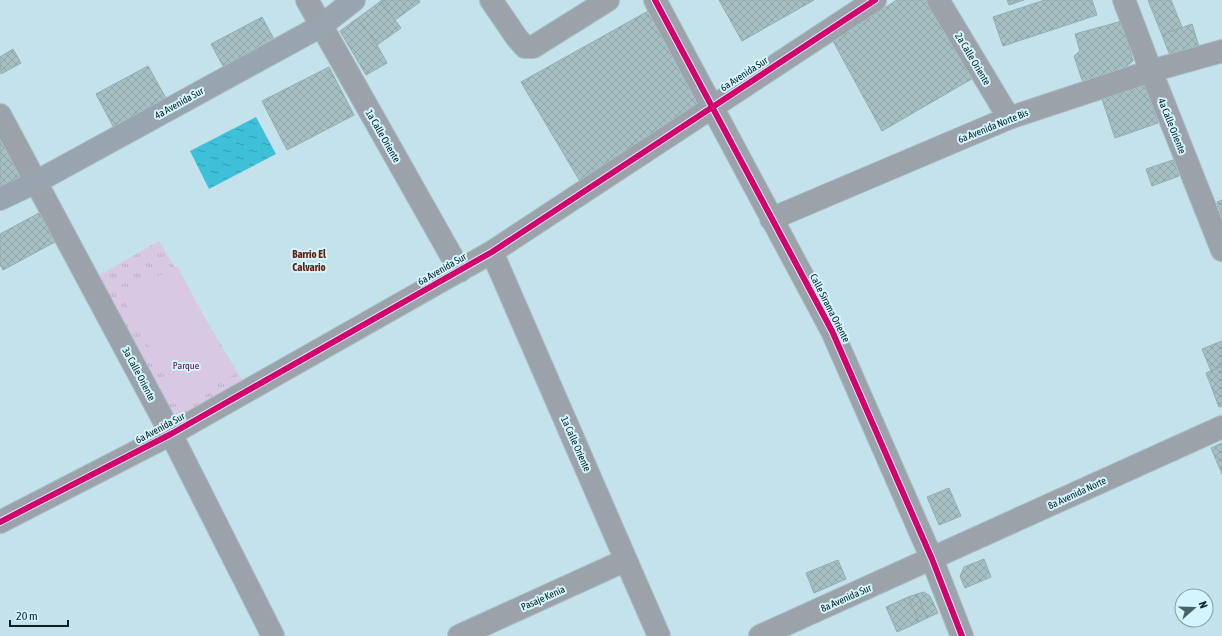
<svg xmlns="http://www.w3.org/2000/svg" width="1222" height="636" viewBox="0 0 1222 636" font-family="'Asap Condensed',sans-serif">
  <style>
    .park { fill: url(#park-tufts) }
    .pitch { fill: #d9c8e3 }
    .water { fill: url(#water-ripples) }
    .building { fill: url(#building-cross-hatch); stroke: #93acb0 }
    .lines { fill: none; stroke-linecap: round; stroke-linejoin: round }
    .minor-casing { stroke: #a5bdc4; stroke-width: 24 }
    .major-casing { stroke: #a5bdc4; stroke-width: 24 }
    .minor { stroke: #9ca2a9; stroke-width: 22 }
    .major { stroke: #98a5ae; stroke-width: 22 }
    .cycleway-casing { stroke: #d3f5fe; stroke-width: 8 }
    .cycleway { stroke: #d6006c; stroke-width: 6 }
    .labels { text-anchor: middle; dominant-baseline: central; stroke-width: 4; stroke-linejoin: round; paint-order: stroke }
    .street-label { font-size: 10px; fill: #092026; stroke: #d3f5fe }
    .park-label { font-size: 10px; fill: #670158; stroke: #d3f5fe }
    .neighbourhood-label { font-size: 11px; font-weight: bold; fill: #611f0c; stroke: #d3f5fe }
  </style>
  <defs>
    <pattern id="park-tufts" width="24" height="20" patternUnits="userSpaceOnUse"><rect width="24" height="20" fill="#d9c8e3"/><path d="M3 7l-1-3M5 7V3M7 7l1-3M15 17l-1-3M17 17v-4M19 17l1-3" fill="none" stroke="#b9acc3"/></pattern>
    <pattern id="water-ripples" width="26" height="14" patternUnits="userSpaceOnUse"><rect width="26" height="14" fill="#3fc0d9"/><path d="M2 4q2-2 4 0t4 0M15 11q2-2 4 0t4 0" fill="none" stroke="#339cb0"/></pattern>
    <pattern id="building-cross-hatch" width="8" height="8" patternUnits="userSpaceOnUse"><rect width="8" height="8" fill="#a5bfc3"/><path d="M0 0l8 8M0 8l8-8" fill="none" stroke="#8da4a7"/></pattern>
  </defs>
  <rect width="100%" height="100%" fill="#c3e2eb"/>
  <path class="park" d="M159,241l89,149 -71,41 -88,-150z"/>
  <path class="pitch" d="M177,266l58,108 -55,30 -58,-108z"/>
  <path class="water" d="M256,117l20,37 -67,35 -19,-38z"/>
  <path class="building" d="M382,0h37l1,2 -25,18 -14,-19z
    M719,0h95l-72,41z
    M897,0h31l47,77 -93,54 -49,-90z
    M1007,0h17l-15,5z
    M1045,0h47l5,15 -94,31 -10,-29z
    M1148,0h23l11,27 -20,8z
    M381,1l20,27 -24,17 -19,-27z
    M650,10l52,93 -121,80 -60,-101z
    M262,17l13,24 -51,27 -13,-24z
    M358,18l19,27 10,18 -21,12 -26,-44z
    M1122,21l11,40 -18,14 -31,11 -10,-30 6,-5 -5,-17z
    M1192,24l8,26 -25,8 -6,-5 -7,-18z
    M13,49l8,14 -20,11 -1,-17z
    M148,66l19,34 -53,28 -18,-34z
    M329,67l25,48 -67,35 -25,-49z
    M1144,82l14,41 -43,15 -14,-42z
    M0,137l20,39 -20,10z
    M1173,160l6,16 -27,10 -6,-17z
    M1222,200v16l-5,-14z
    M39,213l16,29 -52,28 -3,-5v-31z
    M1222,341v25l-11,5 -9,-22z
    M1222,366v40l-3,1 -13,-34z
    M1222,443v31l-11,-26z
    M949,488l12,28 -22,9 -12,-28z
    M984,559l7,18 -26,11 -5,-12 4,-9z
    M838,560l8,19 -32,14 -8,-20z
    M924,592l6,4 8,17 -11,5 -10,-24z
    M917,594l10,24 -8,4 -11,-25z
    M908,597l11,25 -22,10 -11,-25z"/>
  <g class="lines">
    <defs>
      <path id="minor" d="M307,0l153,271
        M491,0l26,38 8,9h8l75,-47
        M655,0l177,331 100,228 30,77
        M938,0l71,118
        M1124,0l27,71 71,179
        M0,115l171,319 102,202
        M771,219l238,-101 142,-47 71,-20
        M492,252l167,384
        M0,522l171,-88 321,-182 383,-252
        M459,636l167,-76
        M760,636l462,-209"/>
      <path id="major" d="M0,199l36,-17 285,-156 33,-26"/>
    </defs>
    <use href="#minor" class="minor-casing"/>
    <use href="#major" class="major-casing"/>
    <use href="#minor" class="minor"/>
    <use href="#major" class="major"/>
    <defs>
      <path id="cycleway" d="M655,0l177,331 100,228 30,77
        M0,522l171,-88 321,-182 383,-252"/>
    </defs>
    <use href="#cycleway" class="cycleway-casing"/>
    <use href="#cycleway" class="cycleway"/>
  </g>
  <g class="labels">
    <g class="street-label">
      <text transform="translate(973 59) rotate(59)">2a Calle Oriente</text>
      <text transform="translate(744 74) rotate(-33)">6a Avenida Sur</text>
      <text transform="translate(179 103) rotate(-29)">4a Avenida Sur</text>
      <text transform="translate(993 126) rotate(-22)">6a Avenida Norte Bis</text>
      <text transform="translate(1172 126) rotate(68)">4a Calle Oriente</text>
      <text transform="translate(383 136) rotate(60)">1a Calle Oriente</text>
      <text transform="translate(442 269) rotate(-30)">6a Avenida Sur</text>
      <text transform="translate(830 308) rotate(63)">Calle Sirama Oriente</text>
      <text transform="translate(139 374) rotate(62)">3a Calle Oriente</text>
      <text transform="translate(160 428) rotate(-28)">6a Avenida Sur</text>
      <text transform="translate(576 444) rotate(66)">1a Calle Oriente</text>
      <text transform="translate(1077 493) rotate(-25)">8a Avenida Norte</text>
      <text transform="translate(543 598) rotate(-24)">Pasaje Kenia</text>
      <text transform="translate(846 598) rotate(-24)">8a Avenida Sur</text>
    </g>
    <g class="park-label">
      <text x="186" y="365">Parque</text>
    </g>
    <g class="neighbourhood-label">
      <text x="309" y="254">Barrio El<tspan x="309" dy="13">Calvario</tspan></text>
    </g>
  </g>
  <g transform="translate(1194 608) rotate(70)"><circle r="19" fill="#d3f5fe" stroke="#82a0a8"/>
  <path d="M0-3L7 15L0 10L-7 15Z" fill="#4a646b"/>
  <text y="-6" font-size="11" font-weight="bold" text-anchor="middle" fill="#092026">N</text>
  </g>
  <path d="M10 620v6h58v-6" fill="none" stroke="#092026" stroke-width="2"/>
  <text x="16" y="620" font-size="12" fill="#092026" stroke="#d3f5fe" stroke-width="3" paint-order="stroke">20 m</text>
</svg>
